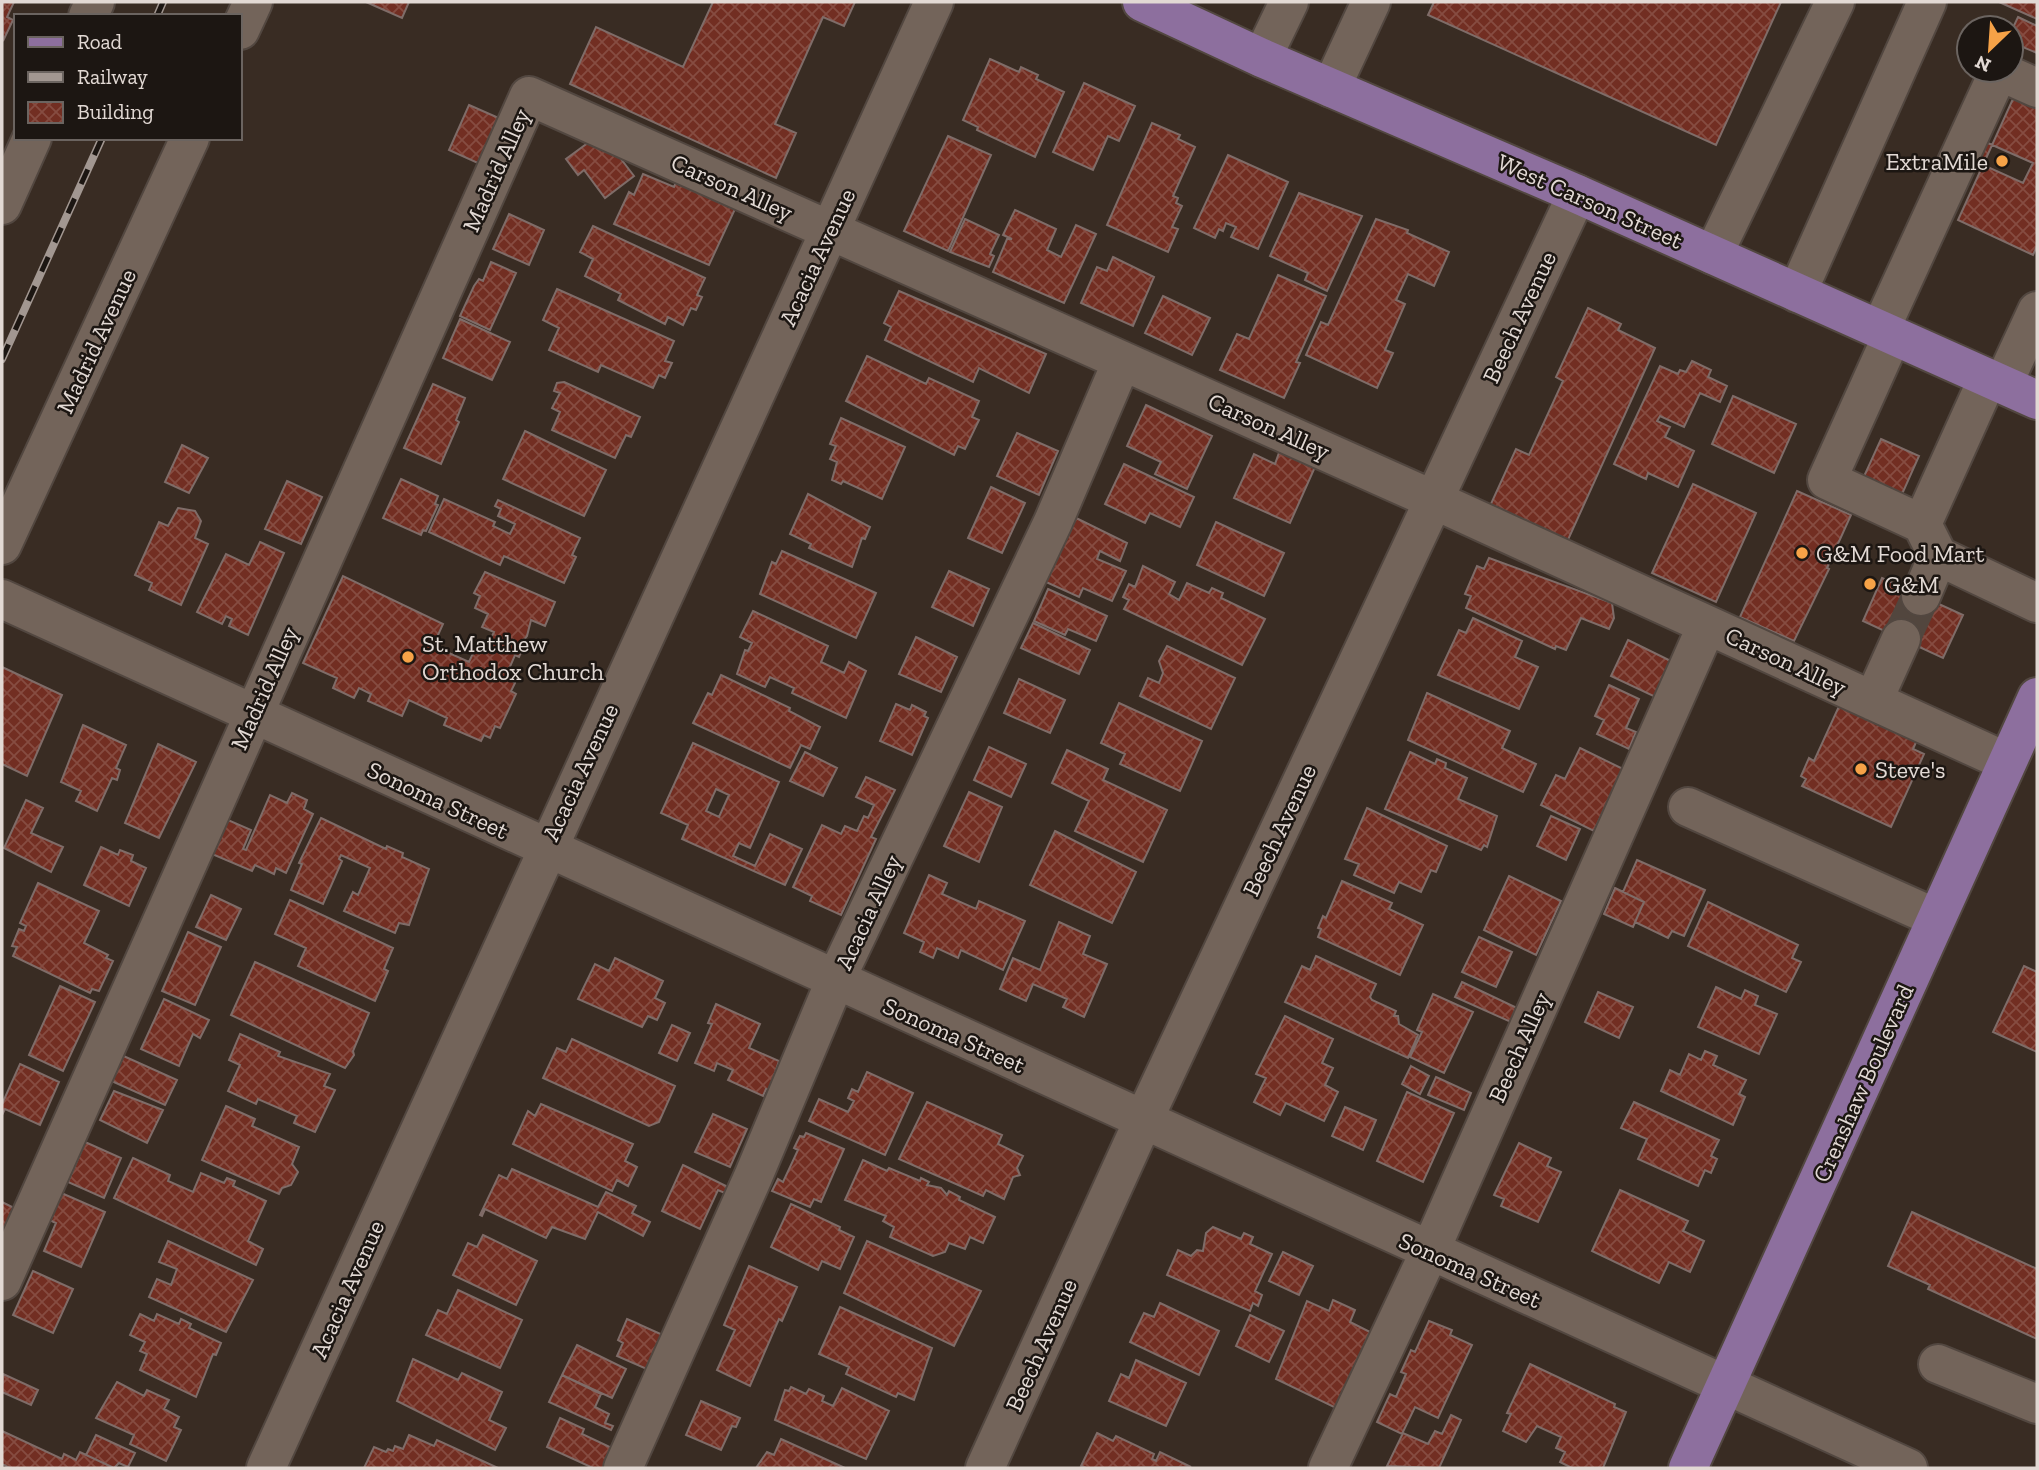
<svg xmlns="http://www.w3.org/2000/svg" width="2039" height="1470" viewBox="0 0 2039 1470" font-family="'Zilla Slab',serif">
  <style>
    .building { fill: url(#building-cross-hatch); stroke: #7f6c68; stroke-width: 2; fill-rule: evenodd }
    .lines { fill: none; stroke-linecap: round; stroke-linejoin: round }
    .minor-tunnel { stroke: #52463e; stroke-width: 38; stroke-dasharray: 38 19; stroke-linecap: butt }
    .minor-casing { stroke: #524740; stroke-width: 42 }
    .major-casing { stroke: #524740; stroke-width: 42 }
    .minor { stroke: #73645a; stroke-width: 38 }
    .major { stroke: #8d6f9e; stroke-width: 38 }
    .rail-casing { stroke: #a29791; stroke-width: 8 }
    .rail { stroke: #1c1612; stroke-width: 5; stroke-dasharray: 16; stroke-linecap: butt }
    .poi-dot { fill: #f6a247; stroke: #1c1612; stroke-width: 2.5 }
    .labels { text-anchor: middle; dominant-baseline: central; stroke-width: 5; stroke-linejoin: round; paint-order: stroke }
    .poi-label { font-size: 24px; fill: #e2d9d4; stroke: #1c1612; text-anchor: start }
    .street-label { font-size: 24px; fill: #e2d9d4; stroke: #1c1612 }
  </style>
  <defs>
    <pattern id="building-cross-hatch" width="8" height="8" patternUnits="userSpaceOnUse" patternTransform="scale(1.75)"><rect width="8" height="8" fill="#722e22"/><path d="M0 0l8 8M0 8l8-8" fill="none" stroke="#864c41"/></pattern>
  </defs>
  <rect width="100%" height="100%" fill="#392c23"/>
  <path class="building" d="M2,2h12l-7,15 6,3 -10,21z
    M366,2h43l-7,16z
    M713,2h142l-11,24 -21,-9 -48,107 21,9 -20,45 -206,-94 26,-57 87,40z
    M1434,2h347l-65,143 -288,-130z
    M1999,2h38v17z
    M2018,17l19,9v27l-26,-11v-10z
    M990,59l29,13 2,-5 17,8 -2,4 28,13 -29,65 -58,-27 1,-3 -15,-7z
    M1084,83l51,23 -16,35 -11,-5 -15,34 -40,-18z
    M2017,90l20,9v147l-4,9 -75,-35z
    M469,105l32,14 -21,45 -31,-14z
    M1152,123l28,12 -2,4 17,8 -22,49 5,2 -2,5 6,3 -10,21 6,2 -10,23 -61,-27z
    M948,136l43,19 -43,96 -44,-20z
    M596,137l15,9 23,30 -29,22 -21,-28 -6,5 -12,-16z
    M1981,140l52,23 -10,20 -51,-23z
    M1228,155l60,27 -30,67 -27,-12 5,-10 -10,-4 -3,8 -4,-2 -4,9 -21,-10z
    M643,174l31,13 2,-5 59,27 -26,56 -95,-41 15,-32 5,3z
    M1299,193l63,23 -35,75 -22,-11 3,-7 -38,-17z
    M1015,210l41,19 -9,21 14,7 15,-32 20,9 -32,69 -71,-31 14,-33h5l-9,-4z
    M509,214l35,16 -15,35 -36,-16z
    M965,219l34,16 -9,19 4,2 -5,11 -39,-15z
    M1376,219l32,11 -1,3 42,19 -15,34 -26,-12 -12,26 9,4 -20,46 8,3 -16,35 -71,-33 15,-33 7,3z
    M593,226l112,52 -8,17 5,2 -6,13 -5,-2 -8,17 -15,-8 -3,7 -47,-24 3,-6 -36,-18 8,-17 -13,-7z
    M1113,257l41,20 -21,49 -52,-23 16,-36 10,4z
    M491,262l25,11 -26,57 -30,-14 14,-30 5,-7 4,2z
    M1278,275l48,21 -30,66 4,1 -16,35 -64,-28 17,-36 12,5z
    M557,289l117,52 -9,20 7,2 -7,15 -6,-3 -6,13 -52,-23 -3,7 -49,-22 10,-22 -16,-8z
    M899,291l147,63 -17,39 -50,-25 -6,14 -88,-42 6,-13 -7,-4z
    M1163,296l47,22 -18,37 -47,-22z
    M1588,308l33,16 -3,6 37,18 -88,194 -77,-36 26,-57 13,6 34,-74 -7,-4z
    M460,319l50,23 -18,38 -49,-22z
    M867,356l59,28 3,-6 50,23 -7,16 7,3 -14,29 -7,-3 -4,9 -108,-54z
    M1692,361l19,9 -3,7 19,9 -7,16 -20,-9 -16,34 -24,-11 -3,5 13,6 -5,10 29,14 -16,36 -30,-14 -2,6 -32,-15 46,-98 18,8 2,-4 6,2z
    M564,382l76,35 -9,20 -5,-2 -11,23 -63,-28 8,-18 -8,-4 8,-15 -6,-2 3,-8z
    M433,384l32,14 -9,22 3,2 -18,42 -37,-16z
    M1733,396l63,28 -22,49 -62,-29z
    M1146,405l66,31 -25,53 -32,-15 6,-12 -34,-16z
    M841,418l64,29 -23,52 -39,-18 -2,3 -9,-4 5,-18 -7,-3 6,-13 -6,-2z
    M525,431l81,39 -22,46 -81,-37z
    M1017,433l41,18 -19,44 -42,-19z
    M1881,439l38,17 -20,45 -38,-18z
    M182,445l26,13 -19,35 -24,-11z
    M1280,450l35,17 -25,56 -56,-25 20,-44 21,10z
    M1124,464l70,33 -14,30 -30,-14 -5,10 -40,-19z
    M401,479l37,17 -3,8 3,1 -12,26 -3,-1 -2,5 -38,-17z
    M287,481l35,16 -21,47 -36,-15z
    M1693,484l63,29 -40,89 -64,-29z
    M991,487l34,16 -23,50 -34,-15z
    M1797,491l54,24 -24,53 2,1 -35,72 -54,-24z
    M808,494l62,33 -5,12 -3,-1 -10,29 -43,-19 2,-4 -21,-10z
    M444,499l51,23 -2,4 17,8 5,-10 -17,-8 3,-7 -6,-3 3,-6 82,38 -8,17 4,2 -12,26 -60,-27 -4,9 -71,-33z
    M178,508l17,3 6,10 -6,17 13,6 -27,61 -32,-15 3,-7 -17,-8 24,-53 9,4z
    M1074,517l53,26 -7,18 -20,-10 -3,8 29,12 -14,30 -29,-13 -4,9 -33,-15z
    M1216,522l68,31 -20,43 -67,-31z
    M260,542l24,11 -36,82 -19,-9 3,-7 -6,-3 -4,8 -25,-12 29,-58 23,11z
    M782,551l94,42 -20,45 -96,-44 12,-32 4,2z
    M1489,558l123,45 2,15 -5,11 -28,-11 -15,32 -10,-4 -1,3 -89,-41 5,-12 -6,-2 12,-28 7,3z
    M1143,566l32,16 -6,12 10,6 8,-17 22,10 3,-5 11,5 -2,5 44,21 -23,46 -118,-56 5,-9 -6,-3 6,-13 6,3z
    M949,571l40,18 -16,37 -41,-19z
    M485,572l70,30 -10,24 -14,-6 -4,16 -7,9 4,1 -5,11 -4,-2 -9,21 9,7 -4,8 5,3 -16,34 -5,-2 -5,12 -6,-3 -3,6 -37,-16 3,-7 -38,-18 -7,16 -34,-15 3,-7 -12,-6 -5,10 -21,-10 4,-10 -34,-15 40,-87 100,48 -10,22 36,16 6,-13 9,4 10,-21 -12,-5 6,-13 -13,-6 5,-12 -6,-3z
    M1882,578l81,37 -20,43 -80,-37z
    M1048,589l59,27 -11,25 -28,-12 -3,6 -31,-14z
    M753,611l75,35 -7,16 23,11 5,-11 17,9 -20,47 -54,-25 2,-5 -24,-11 -5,10 -28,-13 8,-24 3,1 4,-8 -12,-6z
    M1473,618l49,23 -7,16 23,10 -19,42 -81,-34 21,-45 7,3z
    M1033,623l57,27 -11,24 -58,-26z
    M916,637l41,20 -16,35 -42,-18z
    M1628,640l53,26 -17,35 -53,-25z
    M1167,646l68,32 -24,51 -71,-33 8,-18 11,5 4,-10 -4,-12z
    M2,667l60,28 -35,81 -25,-12z
    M721,675l69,33 -1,3 31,16 -10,22 -9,-4 -11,23 -97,-45 15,-30 4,2z
    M1019,679l46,21 -15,33 -46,-20z
    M1609,685l30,14 -13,29 10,4 -7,17 -32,-15 7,-14 -9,-4z
    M1427,693l83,38 -8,17 34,16 -13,28 -115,-52z
    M1119,703l83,38 -22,50 -60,-27 5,-10 -24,-11z
    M896,704l14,6 2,-5 14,7 -2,4 4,2 -16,37 -32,-14z
    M1840,704l77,36 -4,9 11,5 -33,73 -89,-41 4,-7 -5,-3 8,-18 5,3z
    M83,725l43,20 -10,23 4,2 -3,10 -5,-2 -15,33 -21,-10 5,-10 -20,-9z
    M693,743l86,39 -29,66 -11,-5 -6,13 22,10 15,-32 32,15 -17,36 -103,-46 6,-14 -27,-12zM716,789l13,6 -10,22 -13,-6z
    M158,744l38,18 -37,76 -34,-15z
    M989,747l37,17 -15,33 -37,-17z
    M1580,748l43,21 -29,62 -53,-26 15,-30 9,4z
    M1067,750l41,19 -5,11 64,30 -24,52 -68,-31 14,-30 -37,-18z
    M805,752l32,16 -14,28 -33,-15z
    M1410,752l25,12 2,-5 9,4 -1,5 22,10 -9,21 39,17 -10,31 -3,-2 -3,5 -96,-41z
    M866,777l29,13 -24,47 5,2 -35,76 -31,-14 2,-5 -19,-9 29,-62 19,9 4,-8 12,5 7,-15 4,2 6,-13 -18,-8z
    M969,792l33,15 -23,55 -35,-16z
    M292,793l15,7 -3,9 9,5 -27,59 -10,-5 -2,6 -19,-9 -3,6 -40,-17 16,-34 23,10 -8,19 3,1 24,-55 17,8z
    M26,800l17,8 -12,25 32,14 -12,25 -47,-24z
    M1367,808l80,38 -11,26 -5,-2 -10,22 -22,-10 -5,11 -40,-18 5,-11 -14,-5z
    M1551,816l29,13 -14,31 -29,-14z
    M321,818l65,31 1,-3 16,7 -1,4 27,12 -20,56 -10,-2 -4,10 -51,-22 9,-19 5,3 12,-27 -29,-13 -2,4 3,2 -19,43 -32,-14 11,-26 -3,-1z
    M1055,831l81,41 -24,51 -82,-38z
    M101,847l17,8 2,-5 13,5 -2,6 15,7 -17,38 -45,-21z
    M1637,860l68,30 -21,46 -12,-5 -4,7 -33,-16 9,-20 -21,-10z
    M929,875l18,8 -5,11 34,15 3,-8 46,20 -22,49 -42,-20 -3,8 -21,-10 -4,10 -13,-6 4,-10 -20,-9z
    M1509,876l52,25 -25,54 -52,-25z
    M1342,881l50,22 -3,6 34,16 -23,50 -82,-38 3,-8 -3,-1 5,-12 3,2z
    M38,883l61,28 -15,32 24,12 -2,3 7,3 -14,30 -7,-2 -2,4 -77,-37 4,-9 -5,-1 7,-17 5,2 2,-5 -6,-3z
    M1615,888l29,14 -11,25 -29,-13z
    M211,895l30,14 -15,31 -30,-13z
    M290,900l103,48 -9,21 4,2 -13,30 -77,-35 8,-18 -31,-14z
    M1708,902l90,43 -6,13 9,4 -15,30 -98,-46z
    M1059,922l31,14 -7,18 24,10 -23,53 -21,-10 4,-8 -34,-15 -7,17 -26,-12 13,-31 27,12z
    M188,932l33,15 -26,58 -33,-14z
    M1479,937l33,15 -16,35 -34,-15z
    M1316,956l60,28 -6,13 2,3 24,11 -2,5h4l1,8 19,11 -10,23 -123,-56 17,-36 8,4z
    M615,958l48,23 -8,17 10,5 -8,17 -9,-4 -6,11 -64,-28 17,-35 14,7z
    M255,962l114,51 -16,38 1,4 -9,13 -114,-53z
    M2024,966l13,6v80l-44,-20z
    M1462,982l55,26 -6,14 -56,-25z
    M60,986l35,16 -32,69 -34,-16z
    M1716,987l25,12 4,-9 13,6 -3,9 22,9 -18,40 -61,-27z
    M1598,992l35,15 -14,31 -34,-16z
    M1433,994l40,18 -29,61 -34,-16 12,-25 -5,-2z
    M164,999l45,21 -9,18 -7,-4 -14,32 -38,-17z
    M716,1004l44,20 -11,24 30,13 -10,29 -3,-1 -3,7 -35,-16 5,-10 -16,-7 -3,8 -19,-8 17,-39 -4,-1z
    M1285,1016l48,23 -11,24 11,5 -8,17 13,7 -14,29 -38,-18 -6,12 -26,-13 12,-24 -10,-4z
    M672,1025l18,8 -13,28 -18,-8z
    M240,1034l40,18 -2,4 52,18 -6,12 11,4 -20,42 -21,-9 3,-7 -39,-17 -2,5 -28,-13 12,-26 -11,-5z
    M572,1039l103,47 -16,36 -10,4 -106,-48 14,-30 9,4z
    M1705,1051l12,5 -4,9 33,15 -7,14 6,3 -12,28 -72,-34 9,-21 10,5 9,-21 12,6z
    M119,1054l58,26 -12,25 -58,-26z
    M20,1064l39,18 -19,43 -35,-16 -3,6v-11z
    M1411,1066l18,10 -9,18 -18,-10z
    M867,1072l46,21 -28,62 -76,-34 10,-22 29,13 6,-11 -6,-3 4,-9 6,3z
    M1436,1077l35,16 -7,17 -36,-15z
    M114,1091l49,19 -16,33 -47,-23z
    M1407,1092l47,21 -31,69 -46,-21z
    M927,1102l75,33 -4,9 25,12 -6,12 3,7 -7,2 -9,22 -18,-9 -3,6 -84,-37z
    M1634,1102l85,38 -8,16 6,3 -6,14 -6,-3 -7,16 -60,-27 9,-20 -26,-11z
    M541,1104l92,40 -8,17 12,6 -9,19 -11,-6 -5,11 -99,-47 15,-33 7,5z
    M226,1106l29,13 -3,7 47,21 -7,17 6,8 -7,13 -9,3 -3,6 -77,-34z
    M1345,1107l31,13 -13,30 -31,-14z
    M713,1114l34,15 -17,38 -35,-15z
    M806,1133l38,16 -23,53 -7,-3 -4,8 -38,-16 6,-12 5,3 15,-32 -4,-2 6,-12 4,1z
    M85,1142l36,16 -17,40 -36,-16z
    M1519,1143l32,15 -4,8 14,6 -23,50 -37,-16 3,-7 -10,-4z
    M133,1158l37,17 -2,6 25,11 8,-19 23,10 3,-5 8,3 -2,5 33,15 -18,40 15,8 -7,16 -142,-67z
    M863,1160l24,11 2,-3 31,13 1,-3 8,4 -2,3 14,3 6,7 2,-4 11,6 -1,3 36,17 -12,26 -13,-6 -5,12 -16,-6 -4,9 -12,4 -43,-19 4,-10 -11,-6 3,-5 -41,-16z
    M683,1165l47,23 -3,6 -9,-4 -18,39 -38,-18z
    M512,1169l86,38 8,-15 30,14 -4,7 18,9 -7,14 -45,-24 -13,27 -33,-12 -6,11 -61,-29 -3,7 -2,-1 19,-40 8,4z
    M1620,1190l68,31 -5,10 21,10 -14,31 -21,-10 -10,21 -67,-32z
    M59,1192l46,20 -24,55 -37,-16 12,-28 -9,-4z
    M2,1202l12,6 -12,25z
    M791,1204l49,23 -1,3 15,7 -14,32 -18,-8 -4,9 -47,-23z
    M1912,1212l125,57v70l-109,-50 2,-4 -42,-19z
    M1213,1227l28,12 3,-6 9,4 -3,7 22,10 -17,37 7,4 -4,11 -5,-3 -3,8 -83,-36 11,-25 13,6 6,-6 6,1 3,-18z
    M483,1235l54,26 -21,44 -63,-30 15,-32 9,4z
    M168,1241l85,39 -27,52 -77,-35 8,-18 14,6 6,-16 -18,-7z
    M867,1241l114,50 -27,55 -110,-53z
    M1283,1252l30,14 -14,29 -30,-14z
    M749,1266l48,21 -15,34 -3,-2 -29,67 -33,-16 18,-40 -11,-5z
    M33,1271l40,18 -20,44 -40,-18z
    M458,1290l64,30 -22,48 -74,-33 12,-25 9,4z
    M1333,1300l22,10 -5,12 20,10 -34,76 -60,-29 31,-78 22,10z
    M1160,1303l59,28 -20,44 -69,-33 14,-29 10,4z
    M840,1307l92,41 -18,52 -16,-7 -2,4 -50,-23 3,-7 -30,-13z
    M140,1314l14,7 3,-7 22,10 2,-5 10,5 -2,4 32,15 -5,12 -3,-1 -17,43 -56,-27 7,-16 -7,-3 5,-9 -15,-7z
    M1250,1315l34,16 -15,31 -33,-16z
    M627,1319l38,17 -16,34 -32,-14 6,-13 -5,-3z
    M1429,1321l23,9 -2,5 22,10 -34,73 -23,-11 -13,27 -25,-12 13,-28 6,3 10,-23 -5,-2 10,-22 4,2z
    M577,1345l49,24 -14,29 -50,-23z
    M413,1359l45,21 4,-7 40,19 -13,28 17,8 -11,22 -98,-49z
    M1136,1360l50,23 -20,43 -57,-25 12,-27 8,4z
    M1530,1364l85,40 -1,3 12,5 -23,56h-31l-12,-6 5,-10 -9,-4 5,-11 -24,-11 -11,16 -23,-11 8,-17 -4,-1z
    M3,1374l35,16 -7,15 -29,-13z
    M562,1375l39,19 -6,13 14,7 -4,9 8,3 -2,4 -62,-28z
    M117,1382l27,14 3,-6 22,10 -5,9 15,8 -5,10 7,3 -15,31 -36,-17 4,-9 -38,-17z
    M791,1387l15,7 3,-5 15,7 -2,5 11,5 9,-18 47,23 -23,48 -91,-39 10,-30 4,1z
    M701,1401l39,17 -4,9 -4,-1 -11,24 -35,-15z
    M1451,1415l10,5 -22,48 -52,-2 16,-33 25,11 7,-13 7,3z
    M560,1418l24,11 -2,5 32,15 -8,19h-13l-46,-21z
    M2,1431l60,28 2,-5 12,6 4,-8 34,16h-104l-8,-4z
    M1097,1433l16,8 3,-5 38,18 -2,5 4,2 4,-9 31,15 -104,1 -6,-2z
    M96,1435l39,18 -7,14 -9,-4 -5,5 -28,-13z
    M409,1435l25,11 3,-6 61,28h-134l10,-21 12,5 2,-3 5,2 2,-5 8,3z
    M781,1439l64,29h-89l11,-16 7,3z"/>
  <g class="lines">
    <path class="minor-tunnel" d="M1901,639l20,-43"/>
    <defs>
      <path id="minor" d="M88,16l7,-14
        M240,30l13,-28
        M1262,58l27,-56
        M1331,88l40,-86
        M2,205l30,-67
        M1713,255l122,-253
        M1797,293l130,-291
        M1880,330l119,-259 38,17
        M1892,336l-65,144 95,44
        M1988,378l-66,146 16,32 99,47
        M2003,384l34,-73
        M2,545l188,-407
        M1921,596l17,-40
        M2,599l1906,869
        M1873,701l28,-62
        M1688,807l248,111
        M2,1281l527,-1185 905,404 573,262
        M1938,1364l99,40
        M266,1468l668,-1466
        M623,1468l130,-291 82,-196 218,-459 69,-161
        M985,1468l158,-347 434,-927
        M1328,1468l102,-217 277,-626"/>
      <path id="major" d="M1142,2l120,56 315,136 460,206
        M1688,1468l349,-771"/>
    </defs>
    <use href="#minor" class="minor-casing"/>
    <use href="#major" class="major-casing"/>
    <use href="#minor" class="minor"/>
    <use href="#major" class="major"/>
    <defs>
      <path id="rail" d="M157,16l6,-14
        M2,359l100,-221"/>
    </defs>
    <use href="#rail" class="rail-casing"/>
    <use href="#rail" class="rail"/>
  </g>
  <g class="poi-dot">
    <circle cx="2002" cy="161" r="7"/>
    <circle cx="1802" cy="553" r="7"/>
    <circle cx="1870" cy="584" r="7"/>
    <circle cx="408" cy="657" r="7"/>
    <circle cx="1861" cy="769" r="7"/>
  </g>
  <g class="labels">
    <g class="poi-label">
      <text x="1988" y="161" text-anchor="end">ExtraMile</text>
      <text x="1816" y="553">G&amp;M Food Mart</text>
      <text x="1884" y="584">G&amp;M</text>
      <text x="422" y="643">St. Matthew<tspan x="422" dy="28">Orthodox Church</tspan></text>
      <text x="1875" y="769">Steve's</text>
    </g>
    <g class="street-label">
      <text transform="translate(496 170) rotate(-66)">Madrid Alley</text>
      <text transform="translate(732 187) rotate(24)">Carson Alley</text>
      <text transform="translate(1590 201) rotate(24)">West Carson Street</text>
      <text transform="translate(817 257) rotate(-65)">Acacia Avenue</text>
      <text transform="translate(1519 317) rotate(-65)">Beech Avenue</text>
      <text transform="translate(96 341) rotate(-65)">Madrid Avenue</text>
      <text transform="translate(1269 426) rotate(24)">Carson Alley</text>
      <text transform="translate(1786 661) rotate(25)">Carson Alley</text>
      <text transform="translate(264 688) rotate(-66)">Madrid Alley</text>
      <text transform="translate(580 772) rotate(-65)">Acacia Avenue</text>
      <text transform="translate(438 800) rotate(25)">Sonoma Street</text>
      <text transform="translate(1279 830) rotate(-65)">Beech Avenue</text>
      <text transform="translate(868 912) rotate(-65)">Acacia Alley</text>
      <text transform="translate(954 1035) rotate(24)">Sonoma Street</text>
      <text transform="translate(1519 1047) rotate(-66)">Beech Alley</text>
      <text transform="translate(1863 1083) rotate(-66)">Crenshaw Boulevard</text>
      <text transform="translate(1470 1270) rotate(24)">Sonoma Street</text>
      <text transform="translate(347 1289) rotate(-66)">Acacia Avenue</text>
      <text transform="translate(1041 1345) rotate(-66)">Beech Avenue</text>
    </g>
  </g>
  <rect width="2039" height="1470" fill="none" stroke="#e2d9d4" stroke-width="7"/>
  <rect x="14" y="14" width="228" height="126" fill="#1c1612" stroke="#6b6460" stroke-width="2"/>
  <rect x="28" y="37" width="35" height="10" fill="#8d6f9e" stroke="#6b6460" stroke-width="2"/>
  <text x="77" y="49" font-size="21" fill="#e2d9d4">Road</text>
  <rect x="28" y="72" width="35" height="10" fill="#a29791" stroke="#6b6460" stroke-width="2"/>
  <text x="77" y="84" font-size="21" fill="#e2d9d4">Railway</text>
  <rect x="28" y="102" width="35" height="21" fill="url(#building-cross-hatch)" stroke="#6b6460" stroke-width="2"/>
  <text x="77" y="119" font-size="21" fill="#e2d9d4">Building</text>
  <g transform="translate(1990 49) rotate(205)"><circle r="33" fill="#1c1612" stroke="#6b6460" stroke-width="2"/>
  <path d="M0-5L12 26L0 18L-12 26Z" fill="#f6a247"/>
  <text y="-10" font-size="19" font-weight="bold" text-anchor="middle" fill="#e2d9d4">N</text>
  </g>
</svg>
